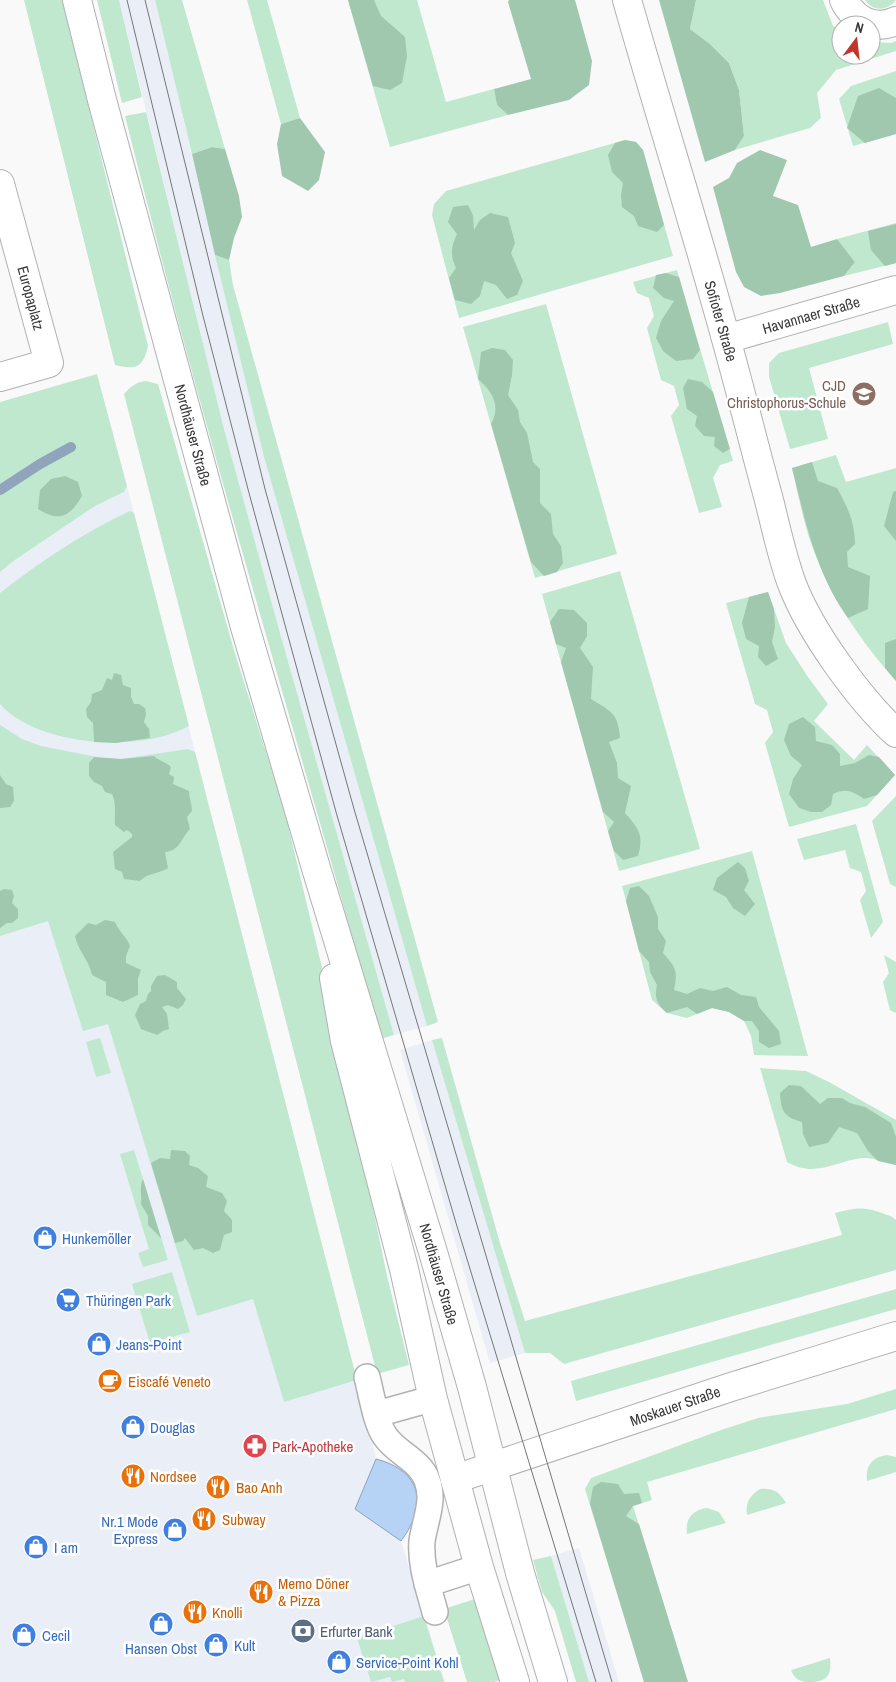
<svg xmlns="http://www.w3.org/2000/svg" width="896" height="1682" viewBox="0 0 896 1682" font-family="'Archivo Narrow',sans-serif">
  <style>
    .built { fill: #eaeef6 }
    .green { fill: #c0e8cf }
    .forest { fill: #a0c8af }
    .water { fill: #b6d2f4; stroke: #90a4bc }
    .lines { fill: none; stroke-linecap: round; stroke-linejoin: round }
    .stream { stroke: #90a4bc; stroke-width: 10 }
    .pedestrian-casing { stroke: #b0b1b2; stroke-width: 28 }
    .minor-casing { stroke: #b0b1b2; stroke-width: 30 }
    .tertiary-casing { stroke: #b0b1b2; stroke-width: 30 }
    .secondary-casing { stroke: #b0b1b2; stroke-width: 30 }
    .pedestrian { stroke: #fff; stroke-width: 25 }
    .minor { stroke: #fff; stroke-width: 28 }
    .tertiary { stroke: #fff; stroke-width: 28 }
    .secondary { stroke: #fff; stroke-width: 28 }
    .tram { stroke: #767677; stroke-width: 1 }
    .labels { text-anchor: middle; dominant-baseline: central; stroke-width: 5; stroke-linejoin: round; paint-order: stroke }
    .street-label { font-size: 15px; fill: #39393a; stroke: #fff }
    .education-label { font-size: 15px; fill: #785e54; stroke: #fff; text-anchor: end }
    .shop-label { font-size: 15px; fill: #366cbe; stroke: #fff; text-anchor: start }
    .food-label { font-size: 15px; fill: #c56008; stroke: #fff; text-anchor: start }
    .health-label { font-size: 15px; fill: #be3a42; stroke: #fff; text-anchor: start }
    .service-label { font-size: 15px; fill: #4e5e75; stroke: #fff; text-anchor: start }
  </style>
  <rect width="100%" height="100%" fill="#f9f9fa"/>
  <path class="built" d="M119,0h36l109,457 163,569 -33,9 -114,-402 -56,-204z
    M127,486l249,972 13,4 11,6 9,8 6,10 -1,34 -13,21 44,141h-445v-1110l15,-12 80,-54 29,-14z
    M432,1040l93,313 -35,10 -90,-313z
    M579,1548l40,134h-30l-38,-126z"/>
  <path class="green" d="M24,0h38l86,346c-5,22 -12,24 -33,19z
    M97,0h22l23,97 -20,6z
    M155,0h27l43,149 -13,-2 -20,7z
    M247,0h20l33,118 -19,6z
    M348,0h69l29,102 48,-13 3,16 11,10 -118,32z
    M696,0h127l10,26 8,4v25h30v-13l20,1 5,-2v10l-60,19 -19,23 4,25 -11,10 -75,22 9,-14 -5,-46 -10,-27 -19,-19 -20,-15z
    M865,0h31c-9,11 -23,12 -31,0z
    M896,71v63l-43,12 -14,-47 12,-13z
    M146,112l78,317 56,204 114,402 -14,4c-16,-55 -30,-111 -46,-167 -72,-252 -146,-502 -209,-756z
    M625,140l11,2 7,8 30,106 -214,62 -27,-103 2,-11 12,-13z
    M896,223v40l-52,13 11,-14 -18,-23z
    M215,255l14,5 4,25 205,737 -11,4 -163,-569z
    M677,270l56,191 -13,4 -7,13 9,29 -23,6 -28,-97 8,-11 -5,-19 -13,-6 -14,-52 7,-12 -5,-18 -12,-5 -4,-11z
    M546,304l71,250 -82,24 -72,-251z
    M888,322l5,22 -84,24 19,71 -38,10 -21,-72v-14l10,-10z
    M97,374l30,112 -3,6 -29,14 -80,54 -15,12v-170z
    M146,381l12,3 76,266 51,163 45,188 57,275 22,89 -32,9 -253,-980c7,-8 12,-12 22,-13z
    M836,455l10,27 50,-14v213c-35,-39 -66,-85 -84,-135 -9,-25 -14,-52 -20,-78z
    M130,511l4,2 55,213c-48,27 -151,21 -189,-22v-111c41,-32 83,-60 130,-82z
    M620,571l80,278 -81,22 -77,-277z
    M768,592l18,51 22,34 20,27 -14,17 40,39 13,-15 28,30 -28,31 -78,21 -24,-84 8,-11 -6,-22 -12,-6 -29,-101z
    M0,725l22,14 19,7 61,12 19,1 67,-10 7,3 162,628 -73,22 -31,-103 -56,17 -89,-292 -25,7 -35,-110 -48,15z
    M896,796v91l-6,-3 -18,-63z
    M856,824l27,98 -12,16 -11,-38 6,-9 -5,-19 -11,-4 -5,-18 -41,10 -7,-21z
    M752,851l56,205 -54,-1 -3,-19 -7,-15 -15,-9 -17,-4 -25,10 -20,-5 -15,-13 -30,-114z
    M884,955l12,7v51l-6,-3 -7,-28 6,-9z
    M100,1038l11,35 -15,4 -10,-35z
    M442,1038l58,205 25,78 317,-86 -7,-22c19,-5 28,-7 47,0 5,2 10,3 14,7v50l-332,94 -14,-11h-25l-93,-313z
    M760,1068l46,3 23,11 67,38v45c-10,-2 -24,-8 -34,-7 -29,4 -47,20 -75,4z
    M134,1150l34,110 -25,7 -5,-14 11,-4 -29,-95z
    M172,1272l18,60 -40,11 -18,-59z
    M896,1289v20l-320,92 -5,-20z
    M896,1389v20l-249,73 5,18 -19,6 55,176h-44l-59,-193 6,-11 130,-48 37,-12 89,-14z
    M887,1455l9,2v15l-29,9c-2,-15 5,-24 20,-26z
    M760,1489c13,-1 20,3 26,14l-39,12c-2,-12 3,-20 13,-26z
    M707,1508l12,4 7,11 -39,11c-2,-15 5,-24 20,-26z
    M551,1556l38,126h-13l-21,-71 -13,-19 -9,-32z
    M478,1598l26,81 -10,3h-27l-23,-73z
    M424,1616l20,66h-39l-1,-3 -12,3 -2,-5 -19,5 -14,-44z
    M830,1658c2,17 -3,24 -20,24 -10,0 -15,-2 -19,-12z"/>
  <path class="forest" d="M348,0h26l7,16 24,21 2,19 -5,27 -12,7 -17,-4z
    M509,0h66l17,61 -3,24 -20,15 -61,15 -11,-10 -3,-16 37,-10 -23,-77z
    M659,0h37l-6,29 20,15 19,19 10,27 5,46 -9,14 -30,12z
    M879,88l17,10v36l-31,9 -18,-15 11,-32z
    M300,118l25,34 -6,28 -11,11 -26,-15 -5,-32 4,-20z
    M625,140l11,2 7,8 21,75 -7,7 -19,-6 -4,-10 -12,-9 -1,-12 2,-12 -11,-11 -4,-17 7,-12z
    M212,147l13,2 14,47 3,21 -8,21 -5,22 -14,-5 -23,-101z
    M760,150l27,10 -14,36 25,9 13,42 26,-8 18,23 -11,14 -64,17 -19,3 -17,-9 -8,-15 -23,-85 16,-9 8,-15z
    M468,205l5,10 1,15 6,-10 10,-7 18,4 7,26 -4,10 12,28 -6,14 -10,4 -11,-14 -12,-4 -4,15 -9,8 -16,-4 -6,-22 7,-10c-6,-12 -5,-22 1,-34l-9,-12 5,-15z
    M896,224v39l-11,3 -14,-16 -3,-19z
    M666,273l13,4 21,73 -7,9 -17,2 -13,-10 -7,-13 5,-17 13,-20 -10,-3 -11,-10 3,-13z
    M492,348l13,2 8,10 -1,15 -4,20 10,15 2,12 7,11 6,29 7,7v34l11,11 2,20 8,12 2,17 -6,9 -13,4 -13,-14 -40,-138c10,-18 2,-32 -13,-45l3,-27z
    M688,379l14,3 11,10 17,57 -7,4 -9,-7 1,-9 -11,-1 -9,-10 2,-10 -10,-7 -4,-21z
    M812,462l6,19 19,7c10,18 18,34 18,56l-8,8 1,15 22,9 -2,33 -20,9c-32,-44 -43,-98 -56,-150z
    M65,476l13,6 4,14c-12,20 -22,27 -44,13l2,-19 11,-11z
    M896,491v50l-12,-15 9,-34z
    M768,592l6,17 1,18 -3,15 6,17 -12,7 -8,-9 1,-11 -13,-7 -4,-16 7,-26z
    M559,609l15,1 13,13v13l-7,12 13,19 -2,32c21,13 27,14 29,39l-11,4 8,21 1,15 13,8 -6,27c14,16 19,22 13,43l-15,4 -9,-9 -6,-20 6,-9 -11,-10 -42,-150 5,-14 -10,-4 -6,-22z
    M896,639v42l-11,-13v-25z
    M114,673l7,2 2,10 8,3v9l3,7h5l6,4 1,6 -2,8 5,7 1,9 -34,5 -22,-1 -1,-19 -6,-6 -1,-8 5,-7 1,-8 10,-4 5,-12 5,2z
    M803,717l12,10 1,14 16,4 8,9v12l15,-3 14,-8 10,2 16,18 -18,20 -13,4c-12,-8 -18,-11 -31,-5l-2,11 -9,7h-11l-12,-4 -10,-14 4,-15 9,-14 -11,-9 -7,-16 5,-16z
    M154,756c3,4 12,6 17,11l-2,7 5,3 -1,7 16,7c0,7 3,13 3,20l-5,6 3,12c-9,9 -10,22 -25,23l3,16c-9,6 -19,4 -28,13l-16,-2 -2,-7 -7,-3 -2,-17 19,-15v-3l-5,-4 -3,2 -9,-7c-1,-12 2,-20 -3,-31l-7,-2 -3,-6 -8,-4 -5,-6v-13l5,-6 27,2z
    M0,775l6,9 7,3 1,14 -4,6 -10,1z
    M738,862l7,6 4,13 -5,9 11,14 -10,12 -12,-8 -7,-11 -13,-7 4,-12z
    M639,886l10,10 9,21v12l8,12 -3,12c13,15 15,17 11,37l13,4 13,-6 13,3 14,-4 14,8 15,2 3,10 20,24 2,13 -12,4 -10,-6v-11l-7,-10h-8l-15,-9 -17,-4 -15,6 -10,-7 -20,6c-10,-8 -13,-16 -10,-28l-7,-13 -1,-10 -10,-11 -13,-50 4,-13z
    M4,889l8,1 2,6 -2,7 6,6v9l-6,5h-5l-7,5v-37z
    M105,920l10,2c4,10 12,15 15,24l-4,10v7l15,7 -3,8v17l-15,7 -17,-7v-13l-14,-7c-3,-15 -14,-24 -17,-39l13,-13 8,2z
    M165,975l12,7v6l9,11 -3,6 -5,4 -10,-4 -6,2 5,7 2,15 -6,2 -6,4 -16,-6 -6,-14 5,-11 6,-3 2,-7 3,-3v-5l6,-10z
    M789,1085l12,1 19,18 8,-6h14l8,5 15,4 26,16 5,14v28l-18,-4 -10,-10 -11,-18 -18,-6 -11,16 -19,4 -6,-13 -1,-12c-18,-5 -21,-11 -22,-29z
    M171,1150l14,1 5,5 -1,9 9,3 10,8 -2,11 16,6 5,8 -3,10 8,9v12l-8,3 -4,15 -7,3 -10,-5 -9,2 -9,-12 -2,3 -8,2 -24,-80 9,-5 10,1z
    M143,1179l18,59 -13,-13v-9l-7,-12c1,-9 -2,-17 2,-25z
    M601,1482l17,2 6,10 15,-1 3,10 -9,3 -7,10 13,8 49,158h-44l-54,-178 3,-17z"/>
  <path class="water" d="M376,1459c46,12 52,46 25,82l-46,-32z"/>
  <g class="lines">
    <path class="stream" d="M0,490l40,-26 31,-17"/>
    <defs>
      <path id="pedestrian" d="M367,1377c4,15 9,47 18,59 11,17 35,24 42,44 8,21 -2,40 -5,61 -2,24 7,48 13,71
        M377,1414l43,-12
        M427,1584l43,-14"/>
      <path id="minor" d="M627,0c32,113 68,226 99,339 15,53 28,107 43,161 7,28 13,57 23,84 18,47 67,115 104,149
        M844,0c10,20 30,31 52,21
        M0,184l49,179 -49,14
        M726,339l170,-49"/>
      <path id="tertiary" d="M455,1479l276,-92 165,-51"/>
      <path id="secondary" d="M77,0l25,100 143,527 71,241 117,384 39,135 48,186 33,109
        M334,978l11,63 59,228 29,130 46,168 36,115"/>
    </defs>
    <use href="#pedestrian" class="pedestrian-casing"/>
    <use href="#minor" class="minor-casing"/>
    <use href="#tertiary" class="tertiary-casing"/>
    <use href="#secondary" class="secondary-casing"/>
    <use href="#pedestrian" class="pedestrian"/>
    <use href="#minor" class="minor"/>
    <use href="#tertiary" class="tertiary"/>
    <use href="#secondary" class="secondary"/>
    <path class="tram" d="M127,0l76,316 46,177 87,319 120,411 140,459
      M145,0l120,489 89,320 258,873"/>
  </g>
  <defs>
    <symbol id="school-disc" viewBox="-11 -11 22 22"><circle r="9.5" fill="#8d6e63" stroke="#fff"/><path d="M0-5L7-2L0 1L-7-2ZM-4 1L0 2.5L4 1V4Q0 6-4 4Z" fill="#fff"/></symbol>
    <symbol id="shop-disc" viewBox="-11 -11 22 22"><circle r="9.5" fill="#3f7fe0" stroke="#fff"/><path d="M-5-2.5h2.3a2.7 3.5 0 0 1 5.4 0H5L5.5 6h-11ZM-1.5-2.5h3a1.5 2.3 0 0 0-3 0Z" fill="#fff"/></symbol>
    <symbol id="supermarket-disc" viewBox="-11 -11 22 22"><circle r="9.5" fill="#3f7fe0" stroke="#fff"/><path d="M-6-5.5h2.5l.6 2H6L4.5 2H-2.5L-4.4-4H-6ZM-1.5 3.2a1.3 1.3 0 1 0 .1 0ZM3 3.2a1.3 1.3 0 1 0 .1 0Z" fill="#fff"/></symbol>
    <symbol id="cafe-disc" viewBox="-11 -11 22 22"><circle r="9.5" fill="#e8710a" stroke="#fff"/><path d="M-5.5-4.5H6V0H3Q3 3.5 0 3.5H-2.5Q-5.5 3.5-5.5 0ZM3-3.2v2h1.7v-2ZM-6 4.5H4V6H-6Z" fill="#fff"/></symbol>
    <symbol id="pharmacy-disc" viewBox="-11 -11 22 22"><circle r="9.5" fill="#e0444e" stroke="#fff"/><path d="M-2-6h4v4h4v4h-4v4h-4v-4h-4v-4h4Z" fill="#fff"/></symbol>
    <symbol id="restaurant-disc" viewBox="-11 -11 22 22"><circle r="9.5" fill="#e8710a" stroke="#fff"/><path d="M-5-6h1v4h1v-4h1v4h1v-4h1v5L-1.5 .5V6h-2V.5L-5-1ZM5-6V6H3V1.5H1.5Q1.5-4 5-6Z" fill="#fff"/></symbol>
    <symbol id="bank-disc" viewBox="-11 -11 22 22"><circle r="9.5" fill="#5c6f8a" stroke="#fff"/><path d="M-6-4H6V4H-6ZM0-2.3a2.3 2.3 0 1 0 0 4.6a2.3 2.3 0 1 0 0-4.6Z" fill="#fff"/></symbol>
  </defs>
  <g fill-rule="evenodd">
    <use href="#school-disc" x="850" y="380" width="28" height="28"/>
    <use href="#shop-disc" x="31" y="1224" width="28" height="28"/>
    <use href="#supermarket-disc" x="54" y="1286" width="28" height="28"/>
    <use href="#shop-disc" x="85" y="1330" width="28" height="28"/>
    <use href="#cafe-disc" x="96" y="1367" width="28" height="28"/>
    <use href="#shop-disc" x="119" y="1413" width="28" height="28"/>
    <use href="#pharmacy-disc" x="241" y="1432" width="28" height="28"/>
    <use href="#restaurant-disc" x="119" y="1462" width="28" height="28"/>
    <use href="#restaurant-disc" x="204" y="1473" width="28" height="28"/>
    <use href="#restaurant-disc" x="190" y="1505" width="28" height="28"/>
    <use href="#shop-disc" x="161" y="1516" width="28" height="28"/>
    <use href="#shop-disc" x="22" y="1533" width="28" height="28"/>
    <use href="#restaurant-disc" x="247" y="1578" width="28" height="28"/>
    <use href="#restaurant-disc" x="181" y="1598" width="28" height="28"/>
    <use href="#shop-disc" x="147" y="1610" width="28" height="28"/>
    <use href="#bank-disc" x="289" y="1617" width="28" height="28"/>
    <use href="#shop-disc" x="10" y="1621" width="28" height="28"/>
    <use href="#shop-disc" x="202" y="1631" width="28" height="28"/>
    <use href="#shop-disc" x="325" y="1648" width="28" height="28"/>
  </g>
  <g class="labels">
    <g class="street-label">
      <text transform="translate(31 298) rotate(75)">Europaplatz</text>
      <text transform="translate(811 315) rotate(-16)">Havannaer Straße</text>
      <text transform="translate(721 321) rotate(74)">Sofioter Straße</text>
      <text transform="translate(193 435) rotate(75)">Nordhäuser Straße</text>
      <text transform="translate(439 1274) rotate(74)">Nordhäuser Straße</text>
      <text transform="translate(675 1406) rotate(-19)">Moskauer Straße</text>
    </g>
    <g class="education-label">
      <text x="846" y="385">CJD<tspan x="846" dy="17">Christophorus-Schule</tspan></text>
    </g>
    <g class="shop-label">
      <text x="62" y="1238">Hunkemöller</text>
      <text x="86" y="1300">Thüringen Park</text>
      <text x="116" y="1344">Jeans-Point</text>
      <text x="150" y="1427">Douglas</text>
      <text x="158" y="1521" text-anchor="end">Nr.1 Mode<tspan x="158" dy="17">Express</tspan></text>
      <text x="54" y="1547">I am</text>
      <text x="42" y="1635">Cecil</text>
      <text x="234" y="1645">Kult</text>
      <text x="161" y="1648" text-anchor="middle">Hansen Obst</text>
      <text x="356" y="1662">Service-Point Kohl</text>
    </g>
    <g class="food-label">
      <text x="128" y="1381">Eiscafé Veneto</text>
      <text x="150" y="1476">Nordsee</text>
      <text x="236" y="1487">Bao Anh</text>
      <text x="222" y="1519">Subway</text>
      <text x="278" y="1583">Memo Döner<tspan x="278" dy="17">&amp; Pizza</tspan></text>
      <text x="212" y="1612">Knolli</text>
    </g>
    <g class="health-label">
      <text x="272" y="1446">Park-Apotheke</text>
    </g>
    <g class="service-label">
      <text x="320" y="1631">Erfurter Bank</text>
    </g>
  </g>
  <g transform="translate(856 40) rotate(15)"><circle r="24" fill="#ffffff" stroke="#b0b0b0"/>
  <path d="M0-4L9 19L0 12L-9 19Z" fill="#c2352c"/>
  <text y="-8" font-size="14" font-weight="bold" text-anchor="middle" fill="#39393a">N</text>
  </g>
</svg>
